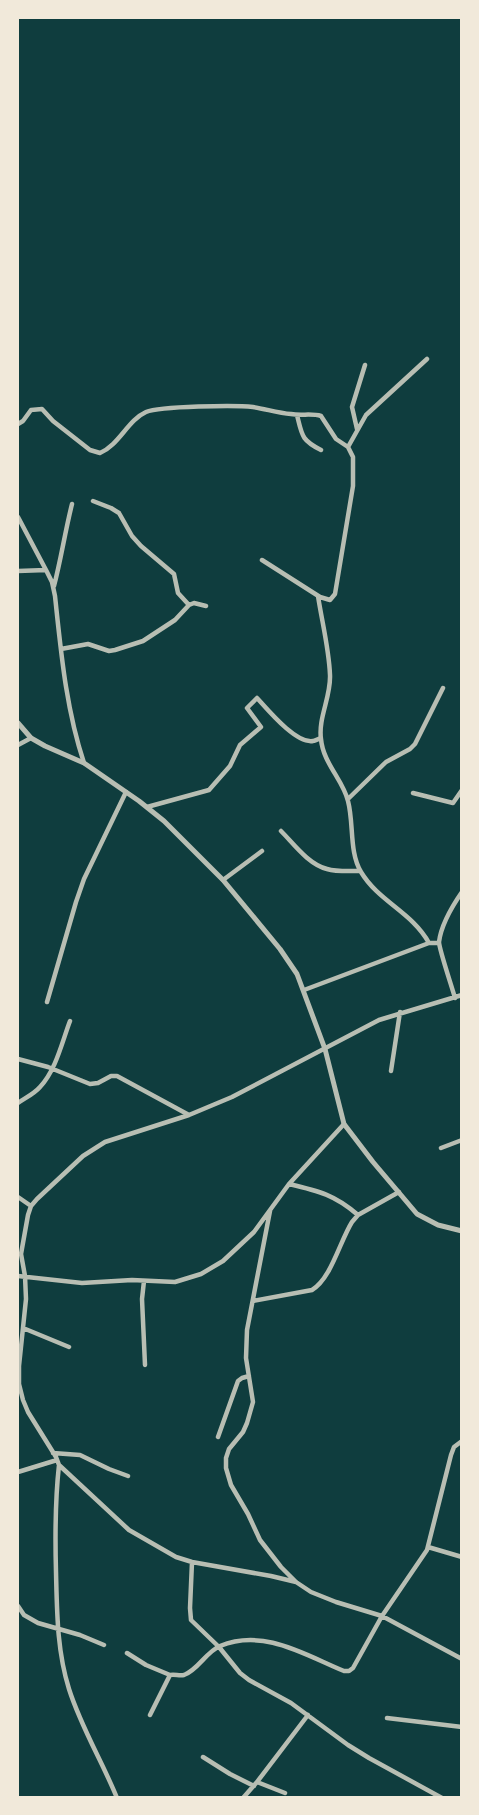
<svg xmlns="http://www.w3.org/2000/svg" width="479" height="1815" viewBox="0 0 479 1815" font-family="'Roboto Condensed',sans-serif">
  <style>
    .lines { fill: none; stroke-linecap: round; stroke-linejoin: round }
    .minor { stroke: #b8beb3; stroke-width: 4.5 }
    .tertiary { stroke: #b8beb3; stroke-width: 5 }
  </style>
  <rect width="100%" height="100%" fill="#0f3d3e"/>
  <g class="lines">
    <path class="minor" d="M297,415c5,20 4,25 24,35
      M18,424l5,-3 8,-11 11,-1 11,12 37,29 10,3c19,-8 28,-33 46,-41 14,-6 90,-7 107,-5 13,2 25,6 38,7 10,2 21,-1 30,2l15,23 12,8 5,10v29l-18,108 -5,6 -10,-3 -58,-37
      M357,429l-5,-22 13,-42
      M348,447l18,-32 61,-56
      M93,501l18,7 8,5 13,23 9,10 33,28 4,19 11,12
      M18,517l28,53 6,12 3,14c6,56 11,113 29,167
      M18,571l28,-1
      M54,586c7,-27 11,-54 18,-82
      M318,596c4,26 11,53 12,79 1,22 -12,43 -9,64 2,24 22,41 27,62 6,23 1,51 13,71 18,30 51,40 68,71
      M61,649l27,-5 21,7 6,-1 28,-9 32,-21 14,-15 5,-2 12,3
      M18,745l13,-7
      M413,793l40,10 9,-13
      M348,799l38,-37 24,-13 5,-5 28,-56
      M147,807l62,-17 21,-24 10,-21 21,-18 -14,-19 10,-10c11,12 39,46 56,43 1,0 6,-2 7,-3
      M281,831c13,13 27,33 46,38 10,3 22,2 33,2
      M223,880l39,-29
      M304,990l125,-47h10
      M455,998c-3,-11 -16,-49 -16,-56 2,-16 14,-37 23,-50
      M47,1002l29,-100 8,-23 42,-87
      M18,1059l30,8 42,17 8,-1 13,-7h6l72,39
      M391,1071l9,-59
      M18,1103c7,-5 16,-9 22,-16 16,-17 22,-45 30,-66
      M441,1148l21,-8
      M289,1184c30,7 46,11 69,31
      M18,1197l13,9
      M270,1211l-23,119 -1,28 7,44 -6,21 -4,9 -14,17 -3,9v10l5,17 17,29 12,26 21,27 15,15 15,10 25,10 46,14 80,43
      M18,1276l64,7 50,-3 43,2 26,-8 22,-13 31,-29 35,-48 55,-60
      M144,1281l-2,18 3,66
      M253,1301l59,-11c19,-11 28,-49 40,-68l6,-7 41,-23
      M23,1328l46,19
      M218,1437l20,-56 4,-3 7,-2
      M53,1453l27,2 29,14 19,7
      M59,1465c-4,36 -4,71 -3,107 1,40 1,79 13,117 12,38 33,72 48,109
      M18,1472l39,-12
      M428,1547l34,10
      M192,1562l-2,46 1,12 28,27 21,26 9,7 42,23 57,42 21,13 73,40
      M296,1582l-25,-6 -79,-14 -16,-5 -47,-27 -70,-65 -3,-8 -28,-45 -5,-12 -4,-16v-18l7,-67 -1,-23 -4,-22 7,-39 3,-9 6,-7 46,-43 22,-14 84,-27 43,-18 147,-77 83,-25
      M18,1606l6,9 14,8 42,12 24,10
      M127,1653l19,12 24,10
      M150,1715l20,-40c5,-1 9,1 14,0 14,-5 22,-23 36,-29 44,-18 85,9 124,25h5l4,-3 29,-52 45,-66 24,-95 3,-8 8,-6
      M387,1718l75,9
      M203,1757l27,17 24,12
      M257,1782l28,11
      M243,1798l14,-16 51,-67"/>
    <path class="tertiary" d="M18,723l13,15 14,8 39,17 55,38 25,20 59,59 57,69 17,25 28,75 19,75 29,38 44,52 21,11 24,6"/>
  </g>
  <rect width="479" height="1815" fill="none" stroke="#f1e9da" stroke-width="38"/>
</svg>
